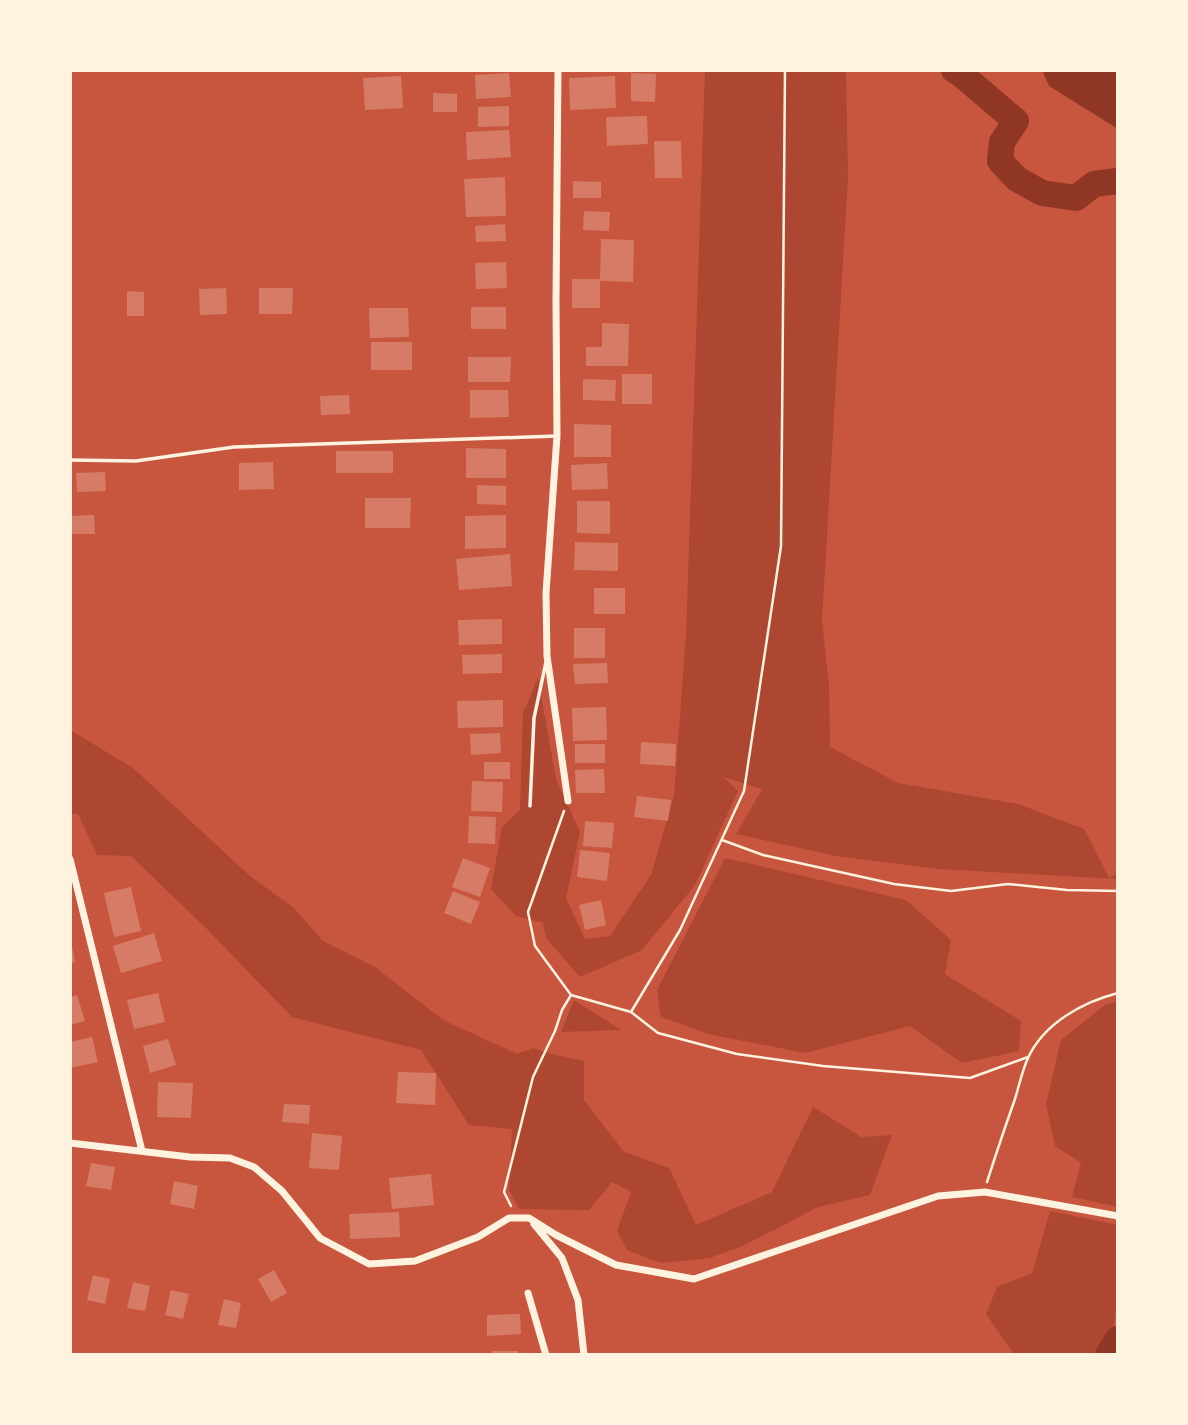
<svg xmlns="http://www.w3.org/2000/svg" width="1188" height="1425" viewBox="0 0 1188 1425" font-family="Inter,sans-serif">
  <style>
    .green { fill: #ae4732 }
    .water { fill: #8f3625 }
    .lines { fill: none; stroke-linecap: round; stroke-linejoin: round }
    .river { stroke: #8f3625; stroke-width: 26 }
    .building { fill: #d67c66 }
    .path { stroke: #fff3e0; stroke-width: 2.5 }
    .service { stroke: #fff3e0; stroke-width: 3.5 }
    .minor { stroke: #fff3e0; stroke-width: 7 }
  </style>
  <rect width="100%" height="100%" fill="#c8553d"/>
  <path class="green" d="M705,70h141l2,106 -26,445 7,65 1,61 68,36 120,21 66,25 25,49 9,-5v6l-180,-10 -102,-13 -100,-22 26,-45 -39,-12 15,14 -43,94 -53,65 -62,27 -34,-39 -3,-15 -27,-7 -25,-27 11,-62 18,-17 3,-97 15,-35 18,101 24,53 -14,66 19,41 25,-3 41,-61 23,-79 12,-160z
    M70,730l63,38 117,108 44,32 29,33 52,26 68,53 74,34 16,-6 22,7 29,6v39l40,52 45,16 27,57 76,-33 41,-85 48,30 31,-2 -22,60 -52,12 -73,38 -35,13 -49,5 -34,-13 -10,-19 14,-39 -19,-10 -23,28 -70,-1 -10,-19 3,-61 -43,-4 -48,-75 -129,-33 -84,-87 -77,-74 -34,-1 -19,-41h-8z
    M725,858l181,42 45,40 -6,34 76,47 -2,30 -57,12 -52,-37 -105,27 -97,-19 -47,-17 -4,-27z
    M574,1000l47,30 -60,2z
    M1118,1001v206l-46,-10 9,-34 -26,-17 -9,-42 15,-64 44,-35z
    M1050,1211l68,14v74l-5,29 -17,27h-81l-29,-41 11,-27 35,-14z"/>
  <path class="water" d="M1042,70h76v59l-69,-43z"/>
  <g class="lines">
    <path class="river" d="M954,70l8,5 54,46 -14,21 -2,19 17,18 25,14 34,5 18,-14 24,-3
      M1108,1355l10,-16"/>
  </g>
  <path class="building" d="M509,73l2,24 -35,2 -1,-24z
    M631,73l25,1 -1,28 -24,-1z
    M401,76l2,32 -38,2 -2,-32z
    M615,76l1,32 -46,2 -1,-32z
    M433,93l24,1v18h-24z
    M509,106v20l-31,1v-20z
    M647,116l1,28 -41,2 -1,-29z
    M509,130l2,27 -44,3 -1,-28z
    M654,141h27l1,37h-27z
    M505,177l1,39 -40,1 -2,-38z
    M573,181l28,1v16h-28z
    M584,211l26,1 -1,19 -26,-1z
    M505,224l1,17 -30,1 -1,-16z
    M601,239l33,1 -1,42 -33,-1v27h-28v-29h28z
    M506,262l1,26 -31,1 -1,-26z
    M226,288l1,26 -27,1 -1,-26z
    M259,288h34l-1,26h-33z
    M127,291l17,1v24h-17z
    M471,307h35v22h-35z
    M369,308h39l1,29 -39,1z
    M602,323l27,1 -1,42h-42v-19h16z
    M371,342h41v28h-41z
    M468,357h43l-1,25h-42z
    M622,374h30v30h-30z
    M583,379l33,1 -1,21 -32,-1z
    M470,390h38l1,27 -39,1z
    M349,395l1,19 -29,1 -1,-19z
    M574,424l37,1v32h-37z
    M466,448l40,1v29h-40z
    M336,451h57v22h-57z
    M273,462l1,27 -35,1v-27z
    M607,463l1,26 -36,1 -1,-25z
    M105,472l1,19 -29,1 -1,-19z
    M477,485l29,1v19l-29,-1z
    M365,498h46l-1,30h-45z
    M577,501h33v33l-33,-1z
    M94,515l1,19h-25v-18z
    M506,515v33l-41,1v-33z
    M575,542l43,1v28l-44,-1z
    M510,554l2,32 -53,4 -3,-31z
    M594,588h31v26h-31z
    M502,619v25l-43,1 -1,-25z
    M574,628h31v30h-31z
    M502,654v19l-39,1 -1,-19z
    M607,663l1,20 -33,1 -2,-20z
    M503,700v27l-45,1 -1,-27z
    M606,707l1,33 -34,1 -1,-33z
    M500,733l1,20 -30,2 -1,-21z
    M641,742l35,2 -1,22 -35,-2z
    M575,744h30v19h-30z
    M484,762h26v17h-26z
    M604,769l1,24h-29l-1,-23z
    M472,781l31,1 -1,30 -31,-1z
    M637,796l34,4 -3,21 -34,-4z
    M469,816l27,1 -1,27 -27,-1z
    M585,821l29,2 -2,25 -29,-2z
    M580,850l30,3 -3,28 -30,-4z
    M463,858l27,10 -10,29 -28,-10z
    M131,887l10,44 -27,6 -10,-44z
    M453,891l27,11 -9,22 -27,-11z
    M601,900l5,25 -21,5 -6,-25z
    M154,933l8,28 -41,12 -8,-27z
    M71,942l4,20 -5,1v-20z
    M158,993l7,29 -31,7 -7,-29z
    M77,995l8,26 -15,4v-28z
    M92,1037l6,25 -28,6v-26z
    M168,1039l8,26 -26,8 -7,-27z
    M398,1072l38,1 -1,32 -39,-2z
    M158,1082l35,1 -2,35 -34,-1z
    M284,1104l26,1 -1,19 -27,-2z
    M312,1133l30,3 -3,34 -30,-2z
    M91,1163l24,4 -4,23 -25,-4z
    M431,1174l3,31 -42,4 -3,-31z
    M174,1181l24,5 -4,23 -24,-5z
    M399,1212l1,25 -50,2 -1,-25z
    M274,1270l13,23 -16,9 -13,-23z
    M93,1275l17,4 -5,25 -18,-4z
    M133,1282l17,4 -5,25 -18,-3z
    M171,1290l18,4 -6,25 -18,-4z
    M224,1299l17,4 -5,25 -18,-3z
    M520,1314l1,20 -34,2v-21z
    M492,1351h26v4h-26z"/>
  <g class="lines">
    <path class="path" d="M564,811l-36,101 7,34 36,49
      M722,840l41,15 131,29 57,7 57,-7 59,6 51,1
      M631,1012l27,21 79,21 86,12 147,12 58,-21
      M987,1182c9,-28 18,-55 28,-83 4,-13 7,-28 13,-41 16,-35 55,-56 90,-65
      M511,1206l-7,-14 29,-115 22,-46 7,-21 9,-15 60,17 49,-82 64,-139 37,-245 4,-476"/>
    <path class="service" d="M70,460l66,1 98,-14 323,-11
      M530,806l4,-88 12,-56"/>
    <path class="minor" d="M558,70l-2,232 1,134 -11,157 1,63 21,145
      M70,859l72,292
      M70,1143l120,14 40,1 24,9 28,24 38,47 49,26 46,-3 63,-24 31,-19h20l27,17 60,30 78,14 244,-83 47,-4 133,24
      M534,1224l28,34 16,42 6,55
      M528,1293l18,62"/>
  </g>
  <rect width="1188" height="1425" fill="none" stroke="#fff3e0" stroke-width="144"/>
</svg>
